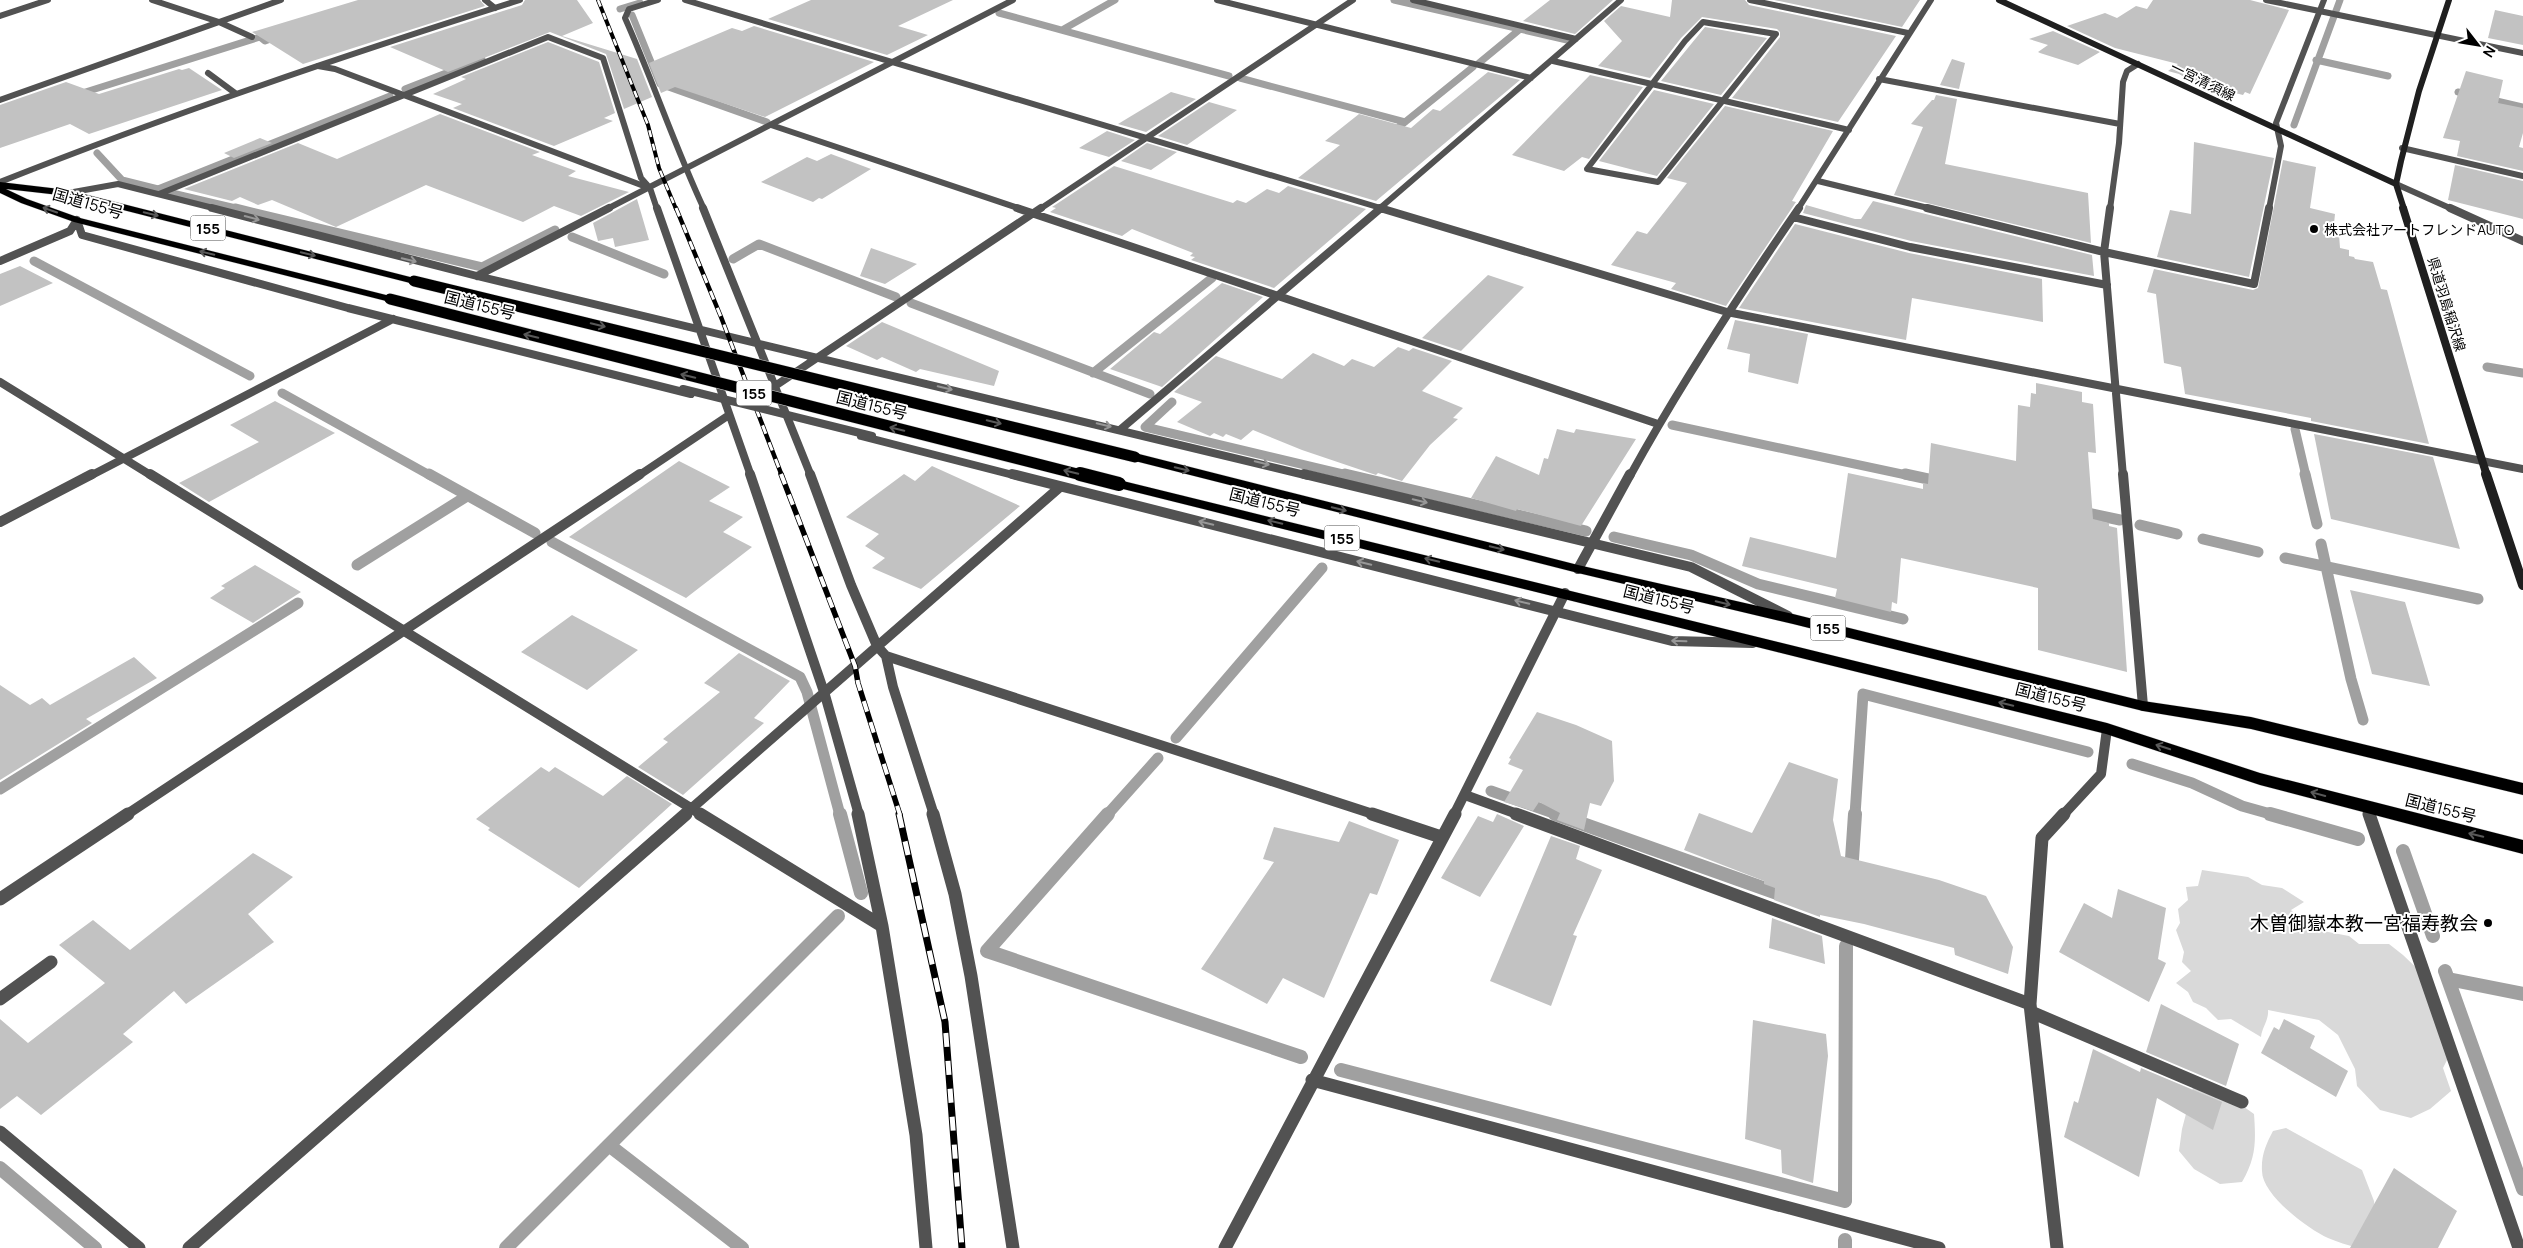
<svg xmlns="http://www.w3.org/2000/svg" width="2523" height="1248" viewBox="0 0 2523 1248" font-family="Manrope,'Noto Sans JP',sans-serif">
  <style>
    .green { fill: #d9d9d9 }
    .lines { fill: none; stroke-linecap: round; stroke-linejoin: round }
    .stream-far3 { stroke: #a0a0a0; stroke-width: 7 }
    .stream-far2 { stroke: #a0a0a0; stroke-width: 9 }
    .stream-far1 { stroke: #a0a0a0; stroke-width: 11 }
    .stream { stroke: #a0a0a0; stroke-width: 14 }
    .building { fill: #c2c2c2 }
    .trunk-casing { stroke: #dbdbdb; stroke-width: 1 }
    .service-far1 { stroke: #525252; stroke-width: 6 }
    .service { stroke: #525252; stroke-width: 13 }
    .minor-far3 { stroke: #525252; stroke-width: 6 }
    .minor-far2 { stroke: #525252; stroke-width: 8 }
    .minor-far1 { stroke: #525252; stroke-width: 10 }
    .minor { stroke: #525252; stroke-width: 13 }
    .tertiary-far1 { stroke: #525252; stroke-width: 6 }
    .tertiary { stroke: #525252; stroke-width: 8 }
    .secondary-far2 { stroke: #1f1f1f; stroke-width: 6 }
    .secondary-far1 { stroke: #1f1f1f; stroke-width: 8 }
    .secondary { stroke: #1f1f1f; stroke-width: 10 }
    .trunk { fill: #000; fill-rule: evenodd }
    .rail-far3-casing { stroke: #000; stroke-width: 4 }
    .rail-far2-casing { stroke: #000; stroke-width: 4.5 }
    .rail-far1-casing { stroke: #000; stroke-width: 5.5 }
    .rail-casing { stroke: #000; stroke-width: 7 }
    .rail-far3 { stroke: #fff; stroke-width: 2.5; stroke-dasharray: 7; stroke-linecap: butt }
    .rail-far2 { stroke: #fff; stroke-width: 3; stroke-dasharray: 9; stroke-linecap: butt }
    .rail-far1 { stroke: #fff; stroke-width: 4; stroke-dasharray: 11; stroke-linecap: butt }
    .rail { stroke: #fff; stroke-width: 5; stroke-dasharray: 14; stroke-linecap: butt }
    .trunk-bridge-far1-casing { stroke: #dbdbdb; stroke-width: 12; stroke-linecap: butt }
    .trunk-bridge-casing { stroke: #dbdbdb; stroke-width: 15; stroke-linecap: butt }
    .pedestrian-bridge { stroke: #525252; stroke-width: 8 }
    .trunk-bridge-far1 { stroke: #000; stroke-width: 11 }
    .trunk-bridge { stroke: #000; stroke-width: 14 }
    .oneway { stroke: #595959 }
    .oneway2 { stroke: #979797 }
    .poi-dot { fill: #000; stroke: #fff; stroke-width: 2 }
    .labels { text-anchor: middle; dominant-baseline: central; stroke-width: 4; stroke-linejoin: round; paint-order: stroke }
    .far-street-label { font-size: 14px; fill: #000; stroke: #fff }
    .far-poi-label { font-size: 14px; fill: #000; stroke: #fff; text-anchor: start }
    .shield { fill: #fff; stroke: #4c4c4c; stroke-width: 1 }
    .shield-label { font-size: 15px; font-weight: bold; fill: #000 }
    .street-label { font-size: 16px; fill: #000; stroke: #fff }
    .near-poi-label { font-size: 19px; fill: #000; stroke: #fff; text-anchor: end }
  </style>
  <rect width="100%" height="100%" fill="#fff"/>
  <path class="green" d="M2202,870l46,7 14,8 20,3 22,14 -13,8 11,12 21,9 26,5 10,8h30l14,11 24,23 23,76 -7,14 8,23 -21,18 -19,9 -31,-8 -23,-24 -2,-17 -17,-34 -19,-15 -51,-10c1,10 -6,17 -7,27l-30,-18 -13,1 -12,-12 -13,-6 -5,-10 -12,-9 15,-12 -9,-9 2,-10 -8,-22 4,-7 -2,-14 10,-9 -2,-13 12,-1z
    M2193,1087l33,7 28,20c2,28 2,44 -12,68l-22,2 -26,-15 -15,-18 3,-22z
    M2286,1128l76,42 12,31 2,19 -18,28c-10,-3 -21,-6 -30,-10 -20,-9 -66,-43 -66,-67 -1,-15 4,-27 11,-40z"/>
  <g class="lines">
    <path class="stream-far3" d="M1394,0l173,40
      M620,9l20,-6
      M999,13l230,63
      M632,15l28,69 107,38
      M1062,30l53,-30
      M2316,60l72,16
      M1479,63l40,-33
      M1240,78l165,44
      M405,89l77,-30
      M2458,92l65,15
      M76,95l184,-58 5,4 14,-5
      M2294,125l46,-125
      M1389,135l84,-68
      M97,153l25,27 36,9 232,-93
      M172,193l68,16"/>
    <path class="stream-far2" d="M235,208l247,59 73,-37
      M572,237l92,37
      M733,259l26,-15 137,53
      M34,261l216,115
      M911,303l239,91
      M2487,367l36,6
      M1093,373l119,-95
      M282,393l149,83
      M1172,402l-27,25 206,49
      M1672,425l239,51
      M2295,429l11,47"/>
    <path class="stream-far1" d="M429,474l106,59
      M1345,474l241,57
      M1905,474l37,8
      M2305,474l12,50
      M2078,511l42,9
      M2140,525l37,9
      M1614,537l77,18 67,29 145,35
      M2203,539l55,13
      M552,542l248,135 7,15 33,123
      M2321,544l30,135 12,41
      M2285,558l193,41
      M357,565l110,-69
      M1176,738l146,-170
      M2132,764l60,19 50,23 32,9
      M0,789l298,-186
      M1491,791l68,24
      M1107,815l51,-57
      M1855,815l8,-121 225,58"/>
    <path class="stream" d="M840,814l21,79
      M1108,814l-121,137 314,106
      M1555,814l233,83
      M2270,814l88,25
      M2403,851l30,85
      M1851,874l4,-60
      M2445,971l78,218
      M2448,979l75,15
      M1341,1070l504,131 1,-255
      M610,1146l132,102
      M0,1168l95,80
      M1845,1240v8
      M506,1248l332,-332"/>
  </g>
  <path class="building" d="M358,0h122l5,6 -182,58 -51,-32z
    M525,0h52l16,23 -31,13 75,23 15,38 -28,12 -18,-55 -56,-22 -102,40 -58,-25 132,-42z
    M811,0h142l-55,26 30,9 -41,20 -119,-36z
    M1550,0h63l-38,34 -52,-13z
    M1672,0h73l4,5 147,31 -58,86 -106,-24 48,-61v-5l-3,-3 -75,-12 -21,21 -31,40 -52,-12 24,-25 -18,-20 17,-15 49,11z
    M1774,0h146l-18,27z
    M2153,0h97l39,10 -39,84 -5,-2 -2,3 -35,-9 -6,1 -23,-13 -11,-3 10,-7 -63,-16 -48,-22 38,-13 12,5 19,-12 11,3z
    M2495,10l28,6v29l-35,-7z
    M754,26l120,36 -109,55 -90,-30 -14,6 -12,-30 83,-35 10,3z
    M1705,27l62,11 -46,57 -60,-14z
    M2053,31l47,21 -22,13 -38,-12 -2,-1 10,-7 -19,-6z
    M548,42l51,20 16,51 -11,5 9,3 -59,25 -101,-38 9,-4 -29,-10 33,-15 -5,-2z
    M1952,59l13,4 -6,26 -19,-4z
    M189,68l33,22 -133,44 -19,-10 -70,24v-43l66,-23 33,12 80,-25 3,1z
    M2466,71l37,9 -5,23 25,5v25l-4,14 4,1v23l-66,-15 3,-15 -17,-3z
    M1488,72l32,8 -144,121 -78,-23 42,-33 -15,-4 34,-27 52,14 22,-19 7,2z
    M1590,75l53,12 -54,72 -7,-2 -18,14 -52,-16z
    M1654,90l60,14 -57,72 -58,-15z
    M1171,92l25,7 -50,33 -28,-8z
    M1936,95l21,4 -12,65 143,29 3,50 -197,-48 29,-68 -12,-3 21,-24h2z
    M1209,102l28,8 -50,35 -29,-9z
    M1725,106l108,25 -41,70 4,1 -70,104 -55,-17 5,-6 -65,-18 26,-34 10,3 40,-51 -20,-5z
    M440,114l100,38 -8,3 44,16 -8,5 61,16 -48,24 -27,-10 -31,16 -97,-37 -90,42 -64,-27 -14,5 -18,-8 -8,4 -48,-12 114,-46 39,16z
    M1107,131l28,9 -26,17 -30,-9z
    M260,138l12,5 -38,15 -10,-5z
    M2194,142l80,16 -25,119 -92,-20 13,-47 21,4z
    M1147,143l30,9 -26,18 -30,-9z
    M831,154l40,15 -49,30 -3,-1 -6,4 -52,-20 46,-25 10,4z
    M2283,160l33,7 -6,41 25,6 -2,19 6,1 1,14 9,2v6l5,1 1,2 18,3 8,27 6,1 42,154 -118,-23v-3l-126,-24 -4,-27 -17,-4 -8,-69 -9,-2 7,-23 99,21 5,-2z
    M2455,165l68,16v38l-75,-19z
    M1114,166l119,37 4,-3 9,3 21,-14 12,4 9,-7 78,23 -92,79 -83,-28 4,-3 -5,-1 3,-3 -61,-24 -10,7 -72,-24 6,-4 -4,-1z
    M637,199l12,41 -34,7 -2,-9 -15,3 -5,-18z
    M1873,201l219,54 2,21 -183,-35 -108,-28 3,-8 49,14h6z
    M1795,224l114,29 133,26 1,43 -131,-24 -6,42 -167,-32z
    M871,248l46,16 -32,20 -25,-8z
    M20,266l33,17 -53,23v-32z
    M1488,275l36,12 -63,64 -39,-13z
    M1222,283l41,14 -101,90 -52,-18 44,-37 6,2z
    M1735,320l73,14 -10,50 -50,-12 2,-18 -23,-5z
    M882,322l117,49 -5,15 -74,-17 -4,3 -34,-15 -5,3 -31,-14z
    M1398,347l11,4 4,-3 39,13 -30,30 41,17 -10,10 5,1 -28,26 -28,36 -24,-8 -2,2 -74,-25 -49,-20 -12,10 -15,-6 -3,3 -9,-4 -4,3 -33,-14 25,-20 -28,-10 42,-36 66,23 31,-26 31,13 8,-7 22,8z
    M2036,383l46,9v10l11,2 3,49 -8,-1 5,67 16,4v3l8,2 10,144 -89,-22v-62l-137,-30 -4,46 -5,-2 -1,10 -56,-14 2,-9 -95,-23 8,-29 86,21 12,-85 75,16v-6l5,1 3,-41 85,18 2,-56 12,2 1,-14 5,1z
    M275,401l60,32 -126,69 -30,-19 80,-41 -29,-17z
    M1557,429l17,4 2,-4 60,10 -55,87 -64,-17 -1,2 -45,-13 25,-42 43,19 5,-17 4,1z
    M2314,434l119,23 27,92 -129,-30z
    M679,461l51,26 -21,14 34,16 -20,15 29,15 -66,51 -117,-61z
    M932,466l88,40 -99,83 -49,-21 13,-10 -20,-12 14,-12 -33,-17 58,-43 11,7z
    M255,565l46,27 -48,31 -43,-25 15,-10 -4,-2z
    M2350,590l55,12 25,84 -58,-12z
    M572,615l66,35 -51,40 -66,-38z
    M739,653l51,28 -36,37 10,5 -81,72 -45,-28 30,-25 -5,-3 57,-47 -16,-9z
    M134,657l23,21 -71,41 6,4 -92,57v-95l30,20 12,-7 8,7z
    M1537,712l39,13 36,16 2,40 -13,25 -11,-3 -6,27 -27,-10 3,-7 -21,-11 -6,9 -29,-9 19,-32 -15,-6 3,-5 -2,-1z
    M1789,762l49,17 -5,41 8,36 98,24 47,16 27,51 -5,27 -53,-19 -1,-7 -90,-24 -44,-9v2l-46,-17 1,-12 -11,-4v-3l-80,-31 15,-37 53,20z
    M541,767l8,5 6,-5 48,29 24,-20 45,28 -93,84 -91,-58 2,-2 -14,-9z
    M1497,814l27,12 -44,71 -39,-19 37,-62 15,6z
    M1349,821l50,19 -22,55 -7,-2 -46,105 -41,-20 -16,26 -66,-35 73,-107 -11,-3 11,-32 65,15z
    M1551,836l29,10 -4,13 26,11 -29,65 4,1 -26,70 -61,-25z
    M253,853l40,24 -45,37 26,28 -88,62 -12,-13 -51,43 10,8 -92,73 -24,-19 -17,13v-90l28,24 77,-60 -46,-38 34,-25 37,30z
    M2118,889l48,19 -8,51 8,4 -17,39 -90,-50 25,-49 28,15z
    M1772,918l50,18 3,28 -56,-16z
    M2161,1004l78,40 -13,42 -80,-34z
    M2284,1019l31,17 -5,12 38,23 -12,26 -75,-44 13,-26 5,3z
    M1753,1020l73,14 2,22 -15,127 -31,-10 -1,-23 -36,-11z
    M2093,1049l47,23 1,-4 81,34 -9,28 -56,-32 -18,79 -75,-40 10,-36 4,2z
    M2394,1168l63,43 -19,37h-88z"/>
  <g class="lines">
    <defs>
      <path id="trunk" d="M0,182l68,8 350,89 1,2 -5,3 -346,-88 -62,-7 21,10 53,19 314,79 1,2 -5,3 -316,-80 -53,-19 -21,-10z
        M1135,453l443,112 215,49 350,87 108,16 272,66v12l-272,-66 -108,-18 -350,-87 -215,-51 -447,-113 -2,-3z
        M1119,480l988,243 153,50 263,67v14l-263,-69 -154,-51 -991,-247 -2,-3 2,-3z"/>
    </defs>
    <use href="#trunk" class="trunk-casing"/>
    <path class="service-far1" d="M208,73l27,20"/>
    <path class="service" d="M0,999l51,-37"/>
    <path class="minor-far3" d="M152,0l67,22 33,15
      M485,0l10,8
      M658,0l-29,9 -4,9c28,63 50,129 79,191
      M685,0l699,209
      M1217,0l314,78
      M1413,0l163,39
      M1750,0l158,33
      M2266,0l257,53
      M0,16l48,-16
      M1703,22l73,12 -118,148 -71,-13 98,-128z
      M1553,61l296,69
      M318,66l17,3 314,119
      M1879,79l241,45
      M0,100l281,-100
      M771,125l250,84
      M2402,148l121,28
      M1818,181l114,28
      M68,193l50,-9 99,25
      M159,194l389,-157 55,21 38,120 9,10 7,21
      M607,209l406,-209
      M1040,209l313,-209
      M1379,209l242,-209
      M1798,209l133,-209
      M2110,209l9,-66 4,-61 4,-11 11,-7
      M2269,209l12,-63 -5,-23 48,-123"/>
    <path class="minor-far2" d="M212,208l265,68 832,200
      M657,208l94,268
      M703,208l108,268
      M1017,208l641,216
      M1380,208l347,104 796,157
      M1927,208l177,44 150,32 15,-76
      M2110,208l-6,44 19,224
      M1793,217l117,30 197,38
      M77,220l5,15 266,73 343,86
      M0,261l70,-30 7,-11
      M477,276l132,-68
      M0,382l152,94
      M775,386l266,-178
      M1121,429l260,-221
      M861,436l156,40
      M90,476l303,-157
      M638,476l91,-61
      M1630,476c51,-93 109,-181 169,-268"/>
    <path class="minor-far1" d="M150,474l552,341
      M750,474l75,221 34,120
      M810,474l41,111 26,61 9,10 7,31 41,128
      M1012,474l660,167 81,2
      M1304,474l387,93 97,49
      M2123,474l20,232
      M0,522l92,-48
      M1578,569l52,-95
      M886,656l490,159
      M1465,795l55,20
      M2367,807l3,8
      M126,815l514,-341
      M684,815l376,-328
      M1454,815l111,-222
      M2063,815l38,-41 6,-45"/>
    <path class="minor" d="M700,814l182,112
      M858,814l24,112 34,209 10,113
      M933,814l22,80 16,82 42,272
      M1372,814l69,23
      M1516,814l514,190
      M2369,814l150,434
      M0,899l128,-85
      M2031,1012l211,90
      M1312,1080l627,168
      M0,1132l139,116
      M189,1248l497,-434
      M1225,1248l230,-434
      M2057,1248l-27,-244 12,-166 22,-24"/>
    <path class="tertiary-far1" d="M0,182c171,-68 345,-127 520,-182
      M2396,184l56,25"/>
    <path class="tertiary" d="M2450,208l73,33"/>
    <path class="secondary-far2" d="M1999,0l397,184
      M2404,209l-8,-25 5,-23 18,-70 30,-91"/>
    <path class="secondary-far1" d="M2403,208l84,268"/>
    <path class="secondary" d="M2486,474l37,111"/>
    <use href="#trunk" class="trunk"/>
    <defs>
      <path id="rail-far3" d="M598,0l50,125 11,43 17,41"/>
      <path id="rail-far2" d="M676,208l45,109 61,159"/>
      <path id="rail-far1" d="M781,474l74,192 3,17 42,132"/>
      <path id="rail" d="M899,814l46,208 17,226"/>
    </defs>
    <use href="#rail-far3" class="rail-far3-casing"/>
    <use href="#rail-far2" class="rail-far2-casing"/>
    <use href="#rail-far1" class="rail-far1-casing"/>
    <use href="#rail" class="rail-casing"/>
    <use href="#rail-far3" class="rail-far3"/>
    <use href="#rail-far2" class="rail-far2"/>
    <use href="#rail-far1" class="rail-far1"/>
    <use href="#rail" class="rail"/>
    <defs>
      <path id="trunk-bridge-far1" d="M414,281l721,176
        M390,299l695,177"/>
      <path id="trunk-bridge" d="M1080,474l39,10"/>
    </defs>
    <use href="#trunk-bridge-far1" class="trunk-bridge-far1-casing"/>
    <use href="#trunk-bridge" class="trunk-bridge-casing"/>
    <path class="pedestrian-bridge" d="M683,389l189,47"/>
    <use href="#trunk-bridge-far1" class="trunk-bridge-far1"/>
    <use href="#trunk-bridge" class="trunk-bridge"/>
  </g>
  <defs><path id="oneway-shaft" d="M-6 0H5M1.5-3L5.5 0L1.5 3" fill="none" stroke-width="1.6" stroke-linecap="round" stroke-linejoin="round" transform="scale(1.25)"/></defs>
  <g class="oneway">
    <use href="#oneway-shaft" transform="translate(50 210) rotate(-161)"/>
    <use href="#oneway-shaft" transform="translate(151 214) rotate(14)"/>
    <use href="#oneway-shaft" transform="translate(207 253) rotate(-166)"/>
    <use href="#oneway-shaft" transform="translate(308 254) rotate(14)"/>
    <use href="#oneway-shaft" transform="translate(598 325) rotate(14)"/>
    <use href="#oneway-shaft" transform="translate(531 336) rotate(-166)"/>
    <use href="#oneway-shaft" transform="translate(688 376) rotate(-166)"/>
    <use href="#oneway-shaft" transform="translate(994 422) rotate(14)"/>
    <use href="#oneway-shaft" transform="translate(897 429) rotate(-166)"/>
    <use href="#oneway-shaft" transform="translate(1182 469) rotate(14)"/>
    <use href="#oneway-shaft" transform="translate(1071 472) rotate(-166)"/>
    <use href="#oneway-shaft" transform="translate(1339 509) rotate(14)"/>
    <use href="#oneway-shaft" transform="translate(1275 522) rotate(-166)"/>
    <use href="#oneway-shaft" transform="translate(1497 548) rotate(14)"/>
    <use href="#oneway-shaft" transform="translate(1432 560) rotate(-166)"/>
    <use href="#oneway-shaft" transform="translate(1723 603) rotate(13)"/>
    <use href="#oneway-shaft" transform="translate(2006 704) rotate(-166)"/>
    <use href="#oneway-shaft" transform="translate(2163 747) rotate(-162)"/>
    <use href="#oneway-shaft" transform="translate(2318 794) rotate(-165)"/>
    <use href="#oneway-shaft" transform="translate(2476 835) rotate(-166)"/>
  </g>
  <g class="oneway2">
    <use href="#oneway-shaft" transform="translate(252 218) rotate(15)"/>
    <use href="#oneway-shaft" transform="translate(409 260) rotate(14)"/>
    <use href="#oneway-shaft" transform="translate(945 388) rotate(13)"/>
    <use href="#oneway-shaft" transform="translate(1104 425) rotate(13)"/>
    <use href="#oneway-shaft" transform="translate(1262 463) rotate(14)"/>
    <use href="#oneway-shaft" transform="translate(1420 501) rotate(14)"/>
    <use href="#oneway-shaft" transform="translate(1206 523) rotate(-166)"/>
    <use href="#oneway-shaft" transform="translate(1364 563) rotate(-166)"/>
    <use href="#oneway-shaft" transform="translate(1522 602) rotate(-166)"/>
    <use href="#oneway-shaft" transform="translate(1679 641) rotate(-178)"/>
  </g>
  <g class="poi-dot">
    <circle cx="2314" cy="229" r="5"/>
    <circle cx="2488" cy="923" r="5"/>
  </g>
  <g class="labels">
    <g class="far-street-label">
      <text transform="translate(2203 81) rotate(26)">一宮清須線</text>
      <text transform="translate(2447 304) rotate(73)">県道羽島稲沢線</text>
    </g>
    <g class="far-poi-label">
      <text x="2324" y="229">株式会社アートフレンドAUTO</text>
    </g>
    <g class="shield">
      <rect x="190.5" y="215.5" width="35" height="25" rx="4"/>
      <rect x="736.5" y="380.5" width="35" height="25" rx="4"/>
      <rect x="1324.5" y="525.5" width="35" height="25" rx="4"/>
      <rect x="1810.5" y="615.5" width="35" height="25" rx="4"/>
    </g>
    <g class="shield-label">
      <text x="208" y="228">155</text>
      <text x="754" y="393">155</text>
      <text x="1342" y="538">155</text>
      <text x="1828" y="628">155</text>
    </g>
    <g class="street-label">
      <text transform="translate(88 203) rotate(16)">国道155号</text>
      <text transform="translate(480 305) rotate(14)">国道155号</text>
      <text transform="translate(872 405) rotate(14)">国道155号</text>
      <text transform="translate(1265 502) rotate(14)">国道155号</text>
      <text transform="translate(1659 599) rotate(14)">国道155号</text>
      <text transform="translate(2051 697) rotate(14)">国道155号</text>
      <text transform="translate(2441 808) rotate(14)">国道155号</text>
    </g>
    <g class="near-poi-label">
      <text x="2478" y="923">木曽御嶽本教一宮福寿教会</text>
    </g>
  </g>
  <g transform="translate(2478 45) rotate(121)" stroke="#ffffff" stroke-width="4" paint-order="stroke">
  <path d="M0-4L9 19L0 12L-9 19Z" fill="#000000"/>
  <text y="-8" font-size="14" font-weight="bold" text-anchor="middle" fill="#000000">N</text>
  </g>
</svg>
